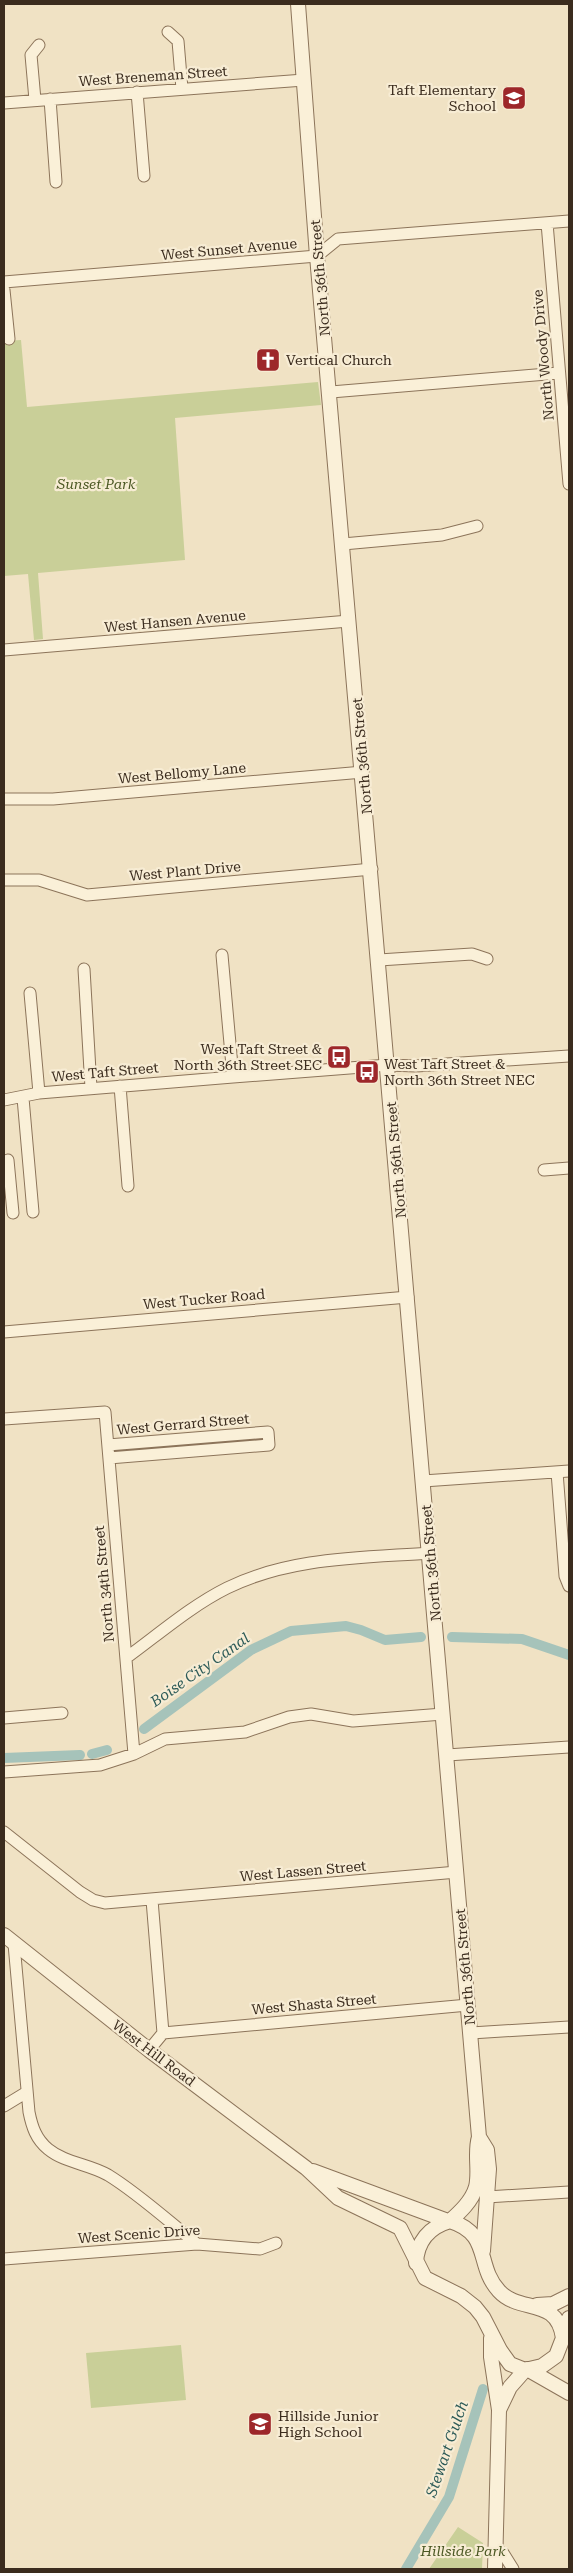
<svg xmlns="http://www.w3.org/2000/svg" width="573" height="2573" viewBox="0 0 573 2573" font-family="'Roboto Serif',serif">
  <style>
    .green { fill: #c9cf98 }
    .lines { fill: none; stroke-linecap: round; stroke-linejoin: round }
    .canal { stroke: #a6c3ba; stroke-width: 10 }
    .minor-casing { stroke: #8c745a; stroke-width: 13 }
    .tertiary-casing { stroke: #8c745a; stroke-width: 16 }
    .minor { stroke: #faf0d8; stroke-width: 11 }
    .tertiary { stroke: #faf0d8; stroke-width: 14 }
    .labels { text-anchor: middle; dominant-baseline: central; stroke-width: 4.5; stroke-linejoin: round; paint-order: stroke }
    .street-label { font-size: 14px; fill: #3b2c1e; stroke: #f7ecd4 }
    .poi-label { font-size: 14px; fill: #3b2c1e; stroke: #f7ecd4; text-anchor: start }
    .park-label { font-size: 14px; font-style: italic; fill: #4c5824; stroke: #f7ecd4 }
    .water-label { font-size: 15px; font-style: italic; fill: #2d5b58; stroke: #f7ecd4 }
  </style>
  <rect width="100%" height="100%" fill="#f0e2c4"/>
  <path class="green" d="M21,340l6,67 291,-25 3,23 -146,13 10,142 -147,13 5,66 -9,1 -6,-66 -24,2v-235z
    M181,2345l5,55 -95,8 -5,-55z
    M458,2527l25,16 -1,26h-53z"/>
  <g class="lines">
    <path class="canal" d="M452,1637l70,2 47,16
      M144,1729l107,-79 40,-19 55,-5 15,4 24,10 36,-3
      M92,1754l15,-4
      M4,1758l76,-3
      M406,2569l43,-72 34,-108"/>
    <defs>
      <path id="minor" d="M168,32l10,9 4,48
        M137,92l7,84
        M50,99l6,83
        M35,100l-4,-45 8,-10
        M4,103l300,-23
        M547,223l22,261
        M4,282l313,-26 21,-17 231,-18
        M4,290l5,49
        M331,392l228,-19
        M343,544l99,-9 35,-9
        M4,650l345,-29
        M4,799h49l310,-27
        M4,880h35l48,15 285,-26
        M222,955l11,122
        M379,960l93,-6 15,5
        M84,969l7,119
        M30,993l9,100
        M120,1086l8,100
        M23,1098l10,114
        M4,1100l35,-7 194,-16 155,-12 28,1 153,-10
        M8,1160l5,53
        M544,1170l25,-2
        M4,1332l404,-35
        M4,1419l101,-7 29,342
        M108,1445l160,-13 1,13 -160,13
        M557,1472l8,104 4,10
        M423,1481l146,-10
        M126,1658c33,-24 65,-52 101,-70 63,-31 134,-30 203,-35
        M4,1718l58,-5
        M447,1755l122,-8
        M4,1772l96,-7 34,-11 31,-15 80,-7 44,-15 22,-3 42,7 90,-7
        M4,1832l76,60 13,8 12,3 352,-31
        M14,1944l15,168c3,15 7,27 19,37 17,14 41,15 60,26 31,19 60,46 89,69
        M163,2033l305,-28
        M471,2033l98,-6
        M149,2050l14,-17 -11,-133
        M4,2106l23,-14
        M487,2197l82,-5
        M4,2259l193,-15 63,5 16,-6
        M495,2551l8,2 10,16"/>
      <path id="tertiary" d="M298,4l19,252 162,1881c-5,16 1,34 -3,50 -4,14 -16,25 -26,34
        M4,1935l145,115 157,118 32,30 62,30 25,50 36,18 14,11 8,10 17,33 10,14 15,6 17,-4 14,-10 7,-18c-6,-42 -43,-24 -64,-47 -24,-26 -7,-57 -49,-70 -21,6 -33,21 -34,42
        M479,2137l8,13 2,19 -6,82
        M313,2171l135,50
        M537,2305l16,-1 16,-8
        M563,2334l6,-16
        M491,2338v19l8,53 -4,159
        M527,2369l42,24
        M499,2410l11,-23 15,-17"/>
    </defs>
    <use href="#minor" class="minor-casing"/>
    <use href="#tertiary" class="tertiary-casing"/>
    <use href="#minor" class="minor"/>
    <use href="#tertiary" class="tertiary"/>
  </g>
  <defs>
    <symbol id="school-square" viewBox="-11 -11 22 22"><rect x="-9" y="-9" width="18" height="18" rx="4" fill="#9d272a" stroke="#f7ecd4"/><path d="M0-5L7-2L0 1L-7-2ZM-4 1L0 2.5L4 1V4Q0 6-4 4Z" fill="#fff"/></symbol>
    <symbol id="church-square" viewBox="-11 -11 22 22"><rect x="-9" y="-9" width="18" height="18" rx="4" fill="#9d272a" stroke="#f7ecd4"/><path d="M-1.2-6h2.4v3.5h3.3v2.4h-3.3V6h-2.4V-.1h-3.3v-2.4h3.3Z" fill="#fff"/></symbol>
    <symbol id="bus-square" viewBox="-11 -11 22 22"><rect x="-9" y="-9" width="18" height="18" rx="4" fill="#9d272a" stroke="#f7ecd4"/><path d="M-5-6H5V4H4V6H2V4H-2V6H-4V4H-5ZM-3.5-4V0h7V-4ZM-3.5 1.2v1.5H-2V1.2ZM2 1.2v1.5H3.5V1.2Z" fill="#fff"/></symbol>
  </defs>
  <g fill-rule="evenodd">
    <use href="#school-square" x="500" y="84" width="28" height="28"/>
    <use href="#church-square" x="254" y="346" width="28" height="28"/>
    <use href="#bus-square" x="325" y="1043" width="28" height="28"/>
    <use href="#bus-square" x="353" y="1058" width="28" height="28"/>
    <use href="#school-square" x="246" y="2410" width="28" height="28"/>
  </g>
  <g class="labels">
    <g class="street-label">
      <text transform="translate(153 76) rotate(-4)">West Breneman Street</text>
      <text transform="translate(229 249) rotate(-5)">West Sunset Avenue</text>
      <text transform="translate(320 278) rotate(-95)">North 36th Street</text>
      <text transform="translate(543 355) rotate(-95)">North Woody Drive</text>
      <text transform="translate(175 621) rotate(-5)">West Hansen Avenue</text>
      <text transform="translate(362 756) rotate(-95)">North 36th Street</text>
      <text transform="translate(182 773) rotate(-5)">West Bellomy Lane</text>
      <text transform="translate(185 871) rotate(-5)">West Plant Drive</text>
      <text transform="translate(105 1072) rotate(-5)">West Taft Street</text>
      <text transform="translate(396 1160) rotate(-95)">North 36th Street</text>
      <text transform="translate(204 1299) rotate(-5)">West Tucker Road</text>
      <text transform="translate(183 1424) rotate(-5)">West Gerrard Street</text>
      <text transform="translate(431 1563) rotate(-95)">North 36th Street</text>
      <text transform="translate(104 1584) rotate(-95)">North 34th Street</text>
      <text transform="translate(303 1871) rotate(-5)">West Lassen Street</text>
      <text transform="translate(465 1967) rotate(-95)">North 36th Street</text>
      <text transform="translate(314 2004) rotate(-5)">West Shasta Street</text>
      <text transform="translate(154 2053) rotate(37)">West Hill Road</text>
      <text transform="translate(139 2234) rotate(-4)">West Scenic Drive</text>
    </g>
    <g class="poi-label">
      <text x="496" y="90" text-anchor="end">Taft Elementary<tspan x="496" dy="16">School</tspan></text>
      <text x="286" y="360">Vertical Church</text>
      <text x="322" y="1049" text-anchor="end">West Taft Street &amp;<tspan x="322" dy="16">North 36th Street SEC</tspan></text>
      <text x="384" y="1064">West Taft Street &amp;<tspan x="384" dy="16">North 36th Street NEC</tspan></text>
      <text x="278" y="2416">Hillside Junior<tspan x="278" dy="16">High School</tspan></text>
    </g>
    <g class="park-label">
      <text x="96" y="484">Sunset Park</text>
      <text x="463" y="2551">Hillside Park</text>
    </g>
    <g class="water-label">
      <text transform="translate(200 1670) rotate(-35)">Boise City Canal</text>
      <text transform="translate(447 2449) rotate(-71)">Stewart Gulch</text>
    </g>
  </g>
  <rect width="573" height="2573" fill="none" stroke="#3b2c1e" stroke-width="10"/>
</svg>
